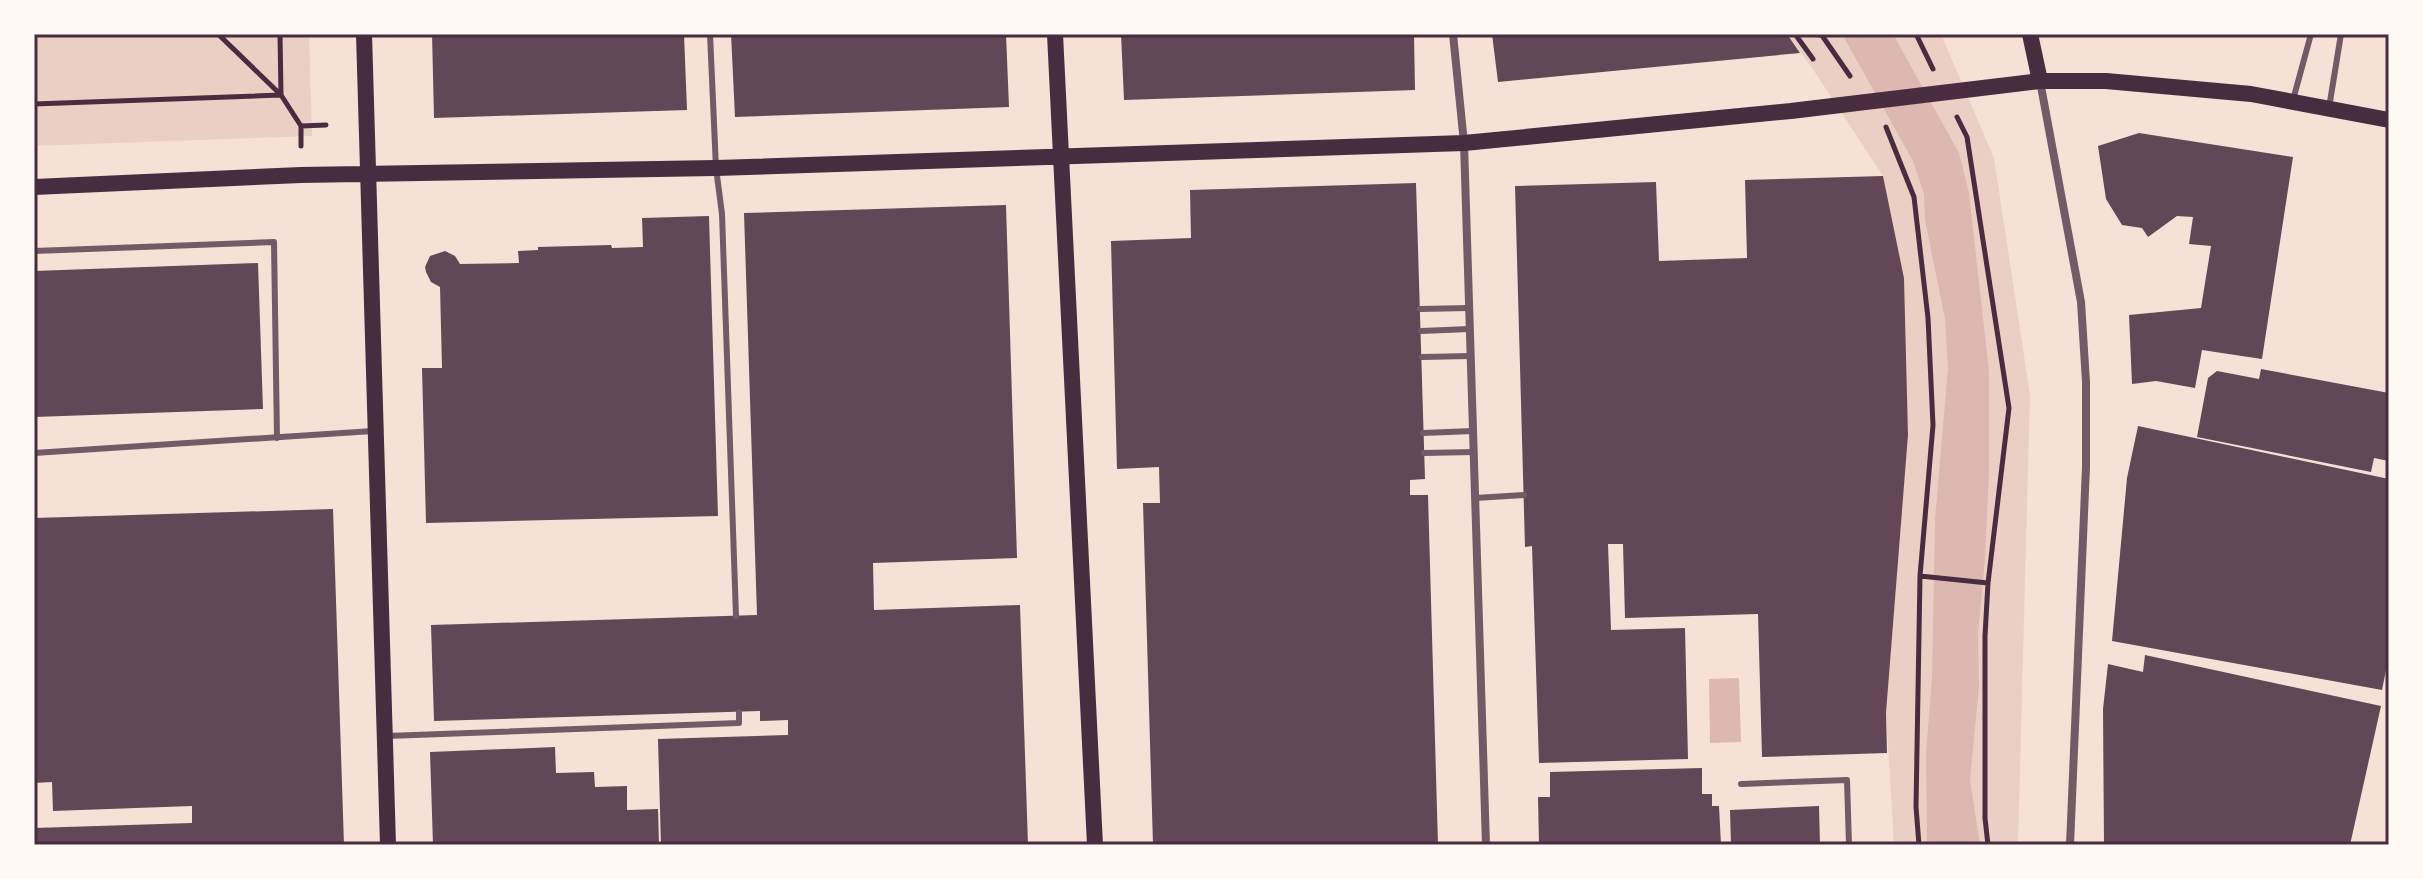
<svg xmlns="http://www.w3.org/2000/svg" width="2423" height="879" viewBox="0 0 2423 879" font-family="'Source Serif 4',serif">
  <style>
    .green { fill: #ebcfc5 }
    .water { fill: #dcb8b0 }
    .building { fill: #644757 }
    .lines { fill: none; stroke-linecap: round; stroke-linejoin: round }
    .path { stroke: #4a2c40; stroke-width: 5 }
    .service { stroke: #755966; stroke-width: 6 }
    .minor { stroke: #755966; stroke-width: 8 }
    .secondary { stroke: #4a2c40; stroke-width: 16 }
    .neatline { fill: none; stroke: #4a2c40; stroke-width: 3 }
  </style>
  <rect width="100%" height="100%" fill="#f7e1d7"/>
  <path class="green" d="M34,34h275l3,102 -278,10z
    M1787,34h154l53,124 36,237 -12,450h-124l-8,-132 22,-278 -4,-157 -21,-102 -69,-105z"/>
  <path class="water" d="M1842,34h51l66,119 10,40 20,178v100l-4,89 -7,73 1,53 -9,94 10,65h-53l-1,-92 6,-75 3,-158 13,-152 -3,-49 -20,-99 -1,-26 -11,-33z
    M1739,678l2,64 -31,1 -1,-64z"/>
  <path class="building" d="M432,34h252l3,76 -253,8z
    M731,34h275l3,73 -274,10z
    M1121,34h293l1,56 -291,10z
    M1492,34h295l13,19 -302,29z
    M2139,133l154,24 -31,202 -60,-9 -7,38 -39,-7 -24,3 -3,-69 72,-7 10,-62 -22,-2 4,-27 -16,-1 -29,21 -6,-9 -20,-3 -16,-26 -8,-53z
    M1883,176l21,102 4,157 -22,278 1,40 -125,4 -4,-143 -133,4 -2,-74h-15l3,86 74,-2 3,131 -149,4 -7,-217 -7,1 -10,-361 141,-4 3,79 88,-3 -2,-78z
    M1416,183l9,296 -15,1v15h18l10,350h-285l-10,-342h17l-1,-36 -42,2 -6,-228 80,-3 -1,-48z
    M1006,205l11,353 -144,5 1,47 146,-5 8,240h-367l-3,-106 130,-4v-15l-28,1v-10l-326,10 -3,-96 326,-10 -13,-402z
    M709,216l9,300 -292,7 -4,-155h20l-2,-81 -9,-5 -5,-10 -1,-5 5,-11 15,-5 10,5 5,8 59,-1 -1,-12 20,-1v-3l73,-2 1,3 31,-1 -1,-29z
    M258,263l5,146 -229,8v-146z
    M2261,369l128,24 -3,15 3,1v52l-15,-3 -3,14 -174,-35 11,-59 9,-7 42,8z
    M2138,426l251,53v176l-7,35 -270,-49 15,-163z
    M333,509l11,336h-310v-17l158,-5v-17l-139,5 -1,-29 -18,1v-265z
    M2145,655l236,51 -31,139h-246l-1,-136 5,-45 35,8z
    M555,747l1,26 38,-1 1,15 32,-1v24l31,-1 1,36h-226l-3,-93z
    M1702,768v26h10v12h7l2,39h-182l-1,-48h12v-25z
    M1819,806l1,39h-89l-1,-35z"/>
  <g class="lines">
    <path class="path" d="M218,34l63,61 20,31v20
      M1795,34l18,25
      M1809,34l12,1
      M1821,34l29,42
      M1916,34l17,35
      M34,104l247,-9 -1,-61
      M1957,117l10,20 42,271 -21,175 -3,53v182l3,27
      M301,126l25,-1
      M1886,127l28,70 14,121 5,107 -13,151 -4,231 3,38
      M1920,576l68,7"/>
    <path class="service" d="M710,34l6,134 6,46 14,402
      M2293,100l18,-66
      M2329,108l12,-74
      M34,251l240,-9 3,196
      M1420,309l49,-1
      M1421,331l48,-2
      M1422,357l48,-1
      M1423,433l50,-2
      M34,453l339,-22
      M1424,453l50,-1
      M1475,498l49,-3
      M387,736l352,-13v-11
      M1741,784l106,-4 2,65"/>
    <path class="minor" d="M1453,34l11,109 22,702
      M2040,81l41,221 5,80v85l-16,378"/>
    <path class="secondary" d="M364,34l24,811
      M1055,34l40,811
      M2030,34l10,47
      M34,187l267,-12 415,-7 748,-25 327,-32 249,-30h66l145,13 138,26"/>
  </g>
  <rect width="2423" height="879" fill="none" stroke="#fffaf5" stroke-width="72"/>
  <rect x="36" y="36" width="2351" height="807" class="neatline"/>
</svg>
